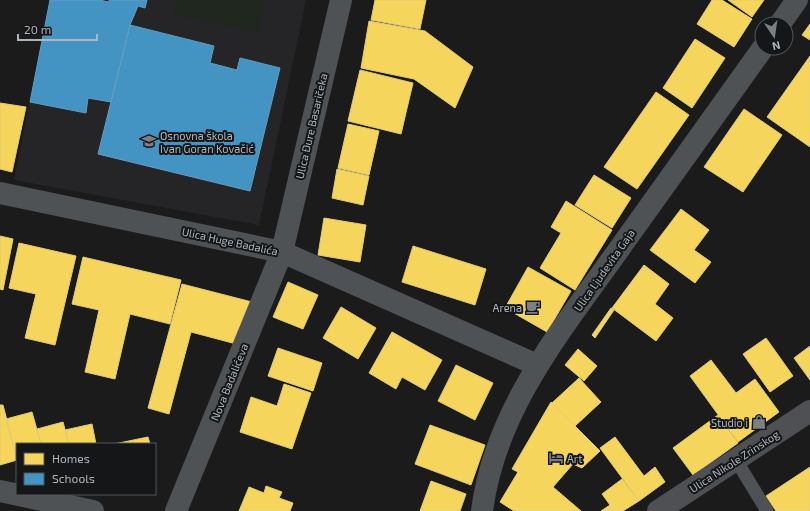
<svg xmlns="http://www.w3.org/2000/svg" width="810" height="511" viewBox="0 0 810 511" font-family="'Exo 2',sans-serif">
  <style>
    .built { fill: #252528 }
    .green { fill: #20271f }
    .homes { fill: #f6d55c; stroke: #e0cc79 }
    .schools { fill: #4393c3; stroke: #639ec1 }
    .lines { fill: none; stroke-linecap: round; stroke-linejoin: round }
    .service { stroke: #4f5255; stroke-width: 13 }
    .minor { stroke: #4f5255; stroke-width: 22 }
    .secondary { stroke: #4e5053; stroke-width: 22 }
    .labels { text-anchor: middle; dominant-baseline: central; stroke-width: 4; stroke-linejoin: round; paint-order: stroke }
    .street-label { font-size: 11px; fill: #adb6bd; stroke: #151618 }
    .poi-label { font-size: 11px; fill: #adb6bd; stroke: #151618; text-anchor: start }
  </style>
  <rect width="100%" height="100%" fill="#1b1b1c"/>
  <path class="built" d="M50,0h49l9,2 1,-2h197l-47,225 -245,-45z"/>
  <path class="green" d="M176,0h89l-7,32 -85,-17z"/>
  <path class="homes" d="M375,0h51l-6,29 -49,-9z
    M712,0h10l30,19 -18,28 -37,-23z
    M728,0h36l-12,17z
    M369,21l56,10 48,36 -18,41 -41,-29 -53,-11z
    M810,24v16l-8,-5z
    M695,39l30,19 -33,50 -29,-20z
    M810,56v91l-43,-30z
    M360,70l53,13 -12,51 -53,-13z
    M656,92l33,23 -52,74 -33,-22z
    M0,103l26,4 -14,65 -12,-3z
    M744,109l38,26 -39,57 -39,-25z
    M348,124l31,7 -10,44 -31,-7z
    M337,169l32,7 -6,29 -31,-7z
    M594,175l37,23 -19,30 -37,-23z
    M566,201l46,29 -37,60 -35,-22 21,-35 -10,-6z
    M681,209l28,21 -15,20 17,12 -16,21 -45,-33z
    M324,218l42,7 -6,37 -42,-7z
    M0,236l13,3 -10,51 -3,-1z
    M19,243l57,13 -21,89 -30,-7 11,-44 -27,-6z
    M413,246l73,23 -11,36 -73,-23z
    M83,257l98,23 -11,44 -40,-10 -15,65 -30,-7 14,-62 -27,-6z
    M644,265l25,19 -14,20 18,14 -17,23 -44,-33z
    M528,267l43,24 -24,41 -42,-24z
    M288,282l30,13 -15,34 -30,-12z
    M182,284l70,18 -12,43 -49,-13 -22,82 -21,-6z
    M341,307l35,21 -18,31 -35,-21z
    M611,308l3,2 -19,28 -3,-3z
    M392,332l50,28 -17,30 -23,-13 -6,12 -27,-16z
    M766,338l27,38 -23,16 -27,-38z
    M810,346v34l-16,-22z
    M278,348l44,15 -9,28 -45,-15z
    M578,349l19,17 -13,15 -19,-16z
    M711,360l25,33 19,-14 24,33 -41,30 -48,-66z
    M456,365l37,18 -18,37 -37,-19z
    M579,378l22,24 -26,24 -23,-23z
    M284,384l27,9 -19,56 -52,-17 11,-35 26,9z
    M551,402l49,49 -18,17 -9,-4 -20,23 28,24h-67l-14,-9 18,-30 -6,-3z
    M0,405h3l14,54v1l-17,5z
    M32,412l9,32h-24v15l-11,-40z
    M718,415l20,28 -45,32 -20,-27z
    M63,422l6,22h-28l-4,-15z
    M92,424l4,20h-27l-4,-14z
    M430,425l55,20 -14,40 -56,-21z
    M148,437l2,7h-36z
    M615,437l29,39 11,-9 10,15 -26,19 -39,-53z
    M810,467v44h-34l-10,-15z
    M622,479l17,22 -16,10h-22l9,-6 -8,-11z
    M431,481l35,13 -6,17h-40z
    M266,486l16,6 -3,6 14,5 -3,8h-51l10,-24 15,6z"/>
  <path class="schools" d="M50,0h49l10,2v-2h38l-2,8 -7,-2 -8,19 -19,77 -23,-4 -2,15 -56,-11z
    M130,25l84,21 -4,17 27,7 3,-12 40,10 -30,123 -152,-37z"/>
  <g class="lines">
    <path class="service" d="M736,460l31,51"/>
    <path class="minor" d="M780,24l17,-24
      M0,193l282,59 255,113
      M0,491l93,20
      M176,511l106,-259 59,-252
      M482,511c13,-103 82,-184 140,-266 47,-66 94,-131 141,-197"/>
    <path class="secondary" d="M658,511l152,-100"/>
  </g>
  <defs>
    <symbol id="school-bare" viewBox="-9 -9 18 18"><path d="M0-5L7-2L0 1L-7-2ZM-4 1L0 2.5L4 1V4Q0 6-4 4Z" fill="#7a8085" stroke="#151618" stroke-width="2.5" paint-order="stroke"/></symbol>
    <symbol id="cafe-bare" viewBox="-9 -9 18 18"><path d="M-5.5-4.5H6V0H3Q3 3.5 0 3.5H-2.5Q-5.5 3.5-5.5 0ZM3-3.2v2h1.7v-2ZM-6 4.5H4V6H-6Z" fill="#7a8085" stroke="#151618" stroke-width="2.5" paint-order="stroke"/></symbol>
    <symbol id="shop-bare" viewBox="-9 -9 18 18"><path d="M-5-2.5h2.3a2.7 3.5 0 0 1 5.4 0H5L5.5 6h-11ZM-1.5-2.5h3a1.5 2.3 0 0 0-3 0Z" fill="#7a8085" stroke="#151618" stroke-width="2.5" paint-order="stroke"/></symbol>
    <symbol id="hotel-bare" viewBox="-9 -9 18 18"><path d="M-6-4.5h1.5V1H6V5H4.5V3h-9V5H-6ZM-4 0a1.8 1.8 0 1 1 3.6 0ZM.5 0V-2.5h3Q6-2.5 6 0Z" fill="#7a8085" stroke="#151618" stroke-width="2.5" paint-order="stroke"/></symbol>
  </defs>
  <g fill-rule="evenodd">
    <use href="#school-bare" x="139" y="131" width="20" height="20"/>
    <use href="#cafe-bare" x="523" y="297" width="20" height="20"/>
    <use href="#shop-bare" x="749" y="412" width="20" height="20"/>
    <use href="#hotel-bare" x="546" y="448" width="20" height="20"/>
  </g>
  <g class="labels">
    <g class="street-label">
      <text transform="translate(311 126) rotate(-77)">Ulica Đure Basaričeka</text>
      <text transform="translate(230 241) rotate(12)">Ulica Huge Badalića</text>
      <text transform="translate(604 270) rotate(-55)">Ulica Ljudevita Gaja</text>
      <text transform="translate(229 382) rotate(-68)">Nova Badalićeva</text>
      <text transform="translate(734 461) rotate(-33)">Ulica Nikole Zrinskog</text>
    </g>
    <g class="poi-label">
      <text x="160" y="135">Osnovna škola<tspan x="160" dy="13">Ivan Goran Kovačić</tspan></text>
      <text x="522" y="307" text-anchor="end">Arena</text>
      <text x="748" y="422" text-anchor="end">Studio i</text>
      <text x="567" y="458">Art</text>
    </g>
  </g>
  <rect x="16" y="443" width="140" height="52" fill="#151618" stroke="#52565a"/>
  <rect x="24" y="453" width="20" height="12" fill="#f6d55c" stroke="#52565a"/>
  <text x="52" y="463" font-size="12" fill="#adb6bd">Homes</text>
  <rect x="24" y="473" width="20" height="12" fill="#4393c3" stroke="#52565a"/>
  <text x="52" y="483" font-size="12" fill="#adb6bd">Schools</text>
  <g transform="translate(774 36) rotate(167)"><circle r="19" fill="#151618" stroke="#52565a"/>
  <path d="M0-3L7 15L0 10L-7 15Z" fill="#7a8085"/>
  <text y="-6" font-size="11" font-weight="bold" text-anchor="middle" fill="#adb6bd">N</text>
  </g>
  <path d="M18 34v6h79v-6" fill="none" stroke="#adb6bd" stroke-width="2"/>
  <text x="24" y="34" font-size="12" fill="#adb6bd" stroke="#151618" stroke-width="3" paint-order="stroke">20 m</text>
</svg>
